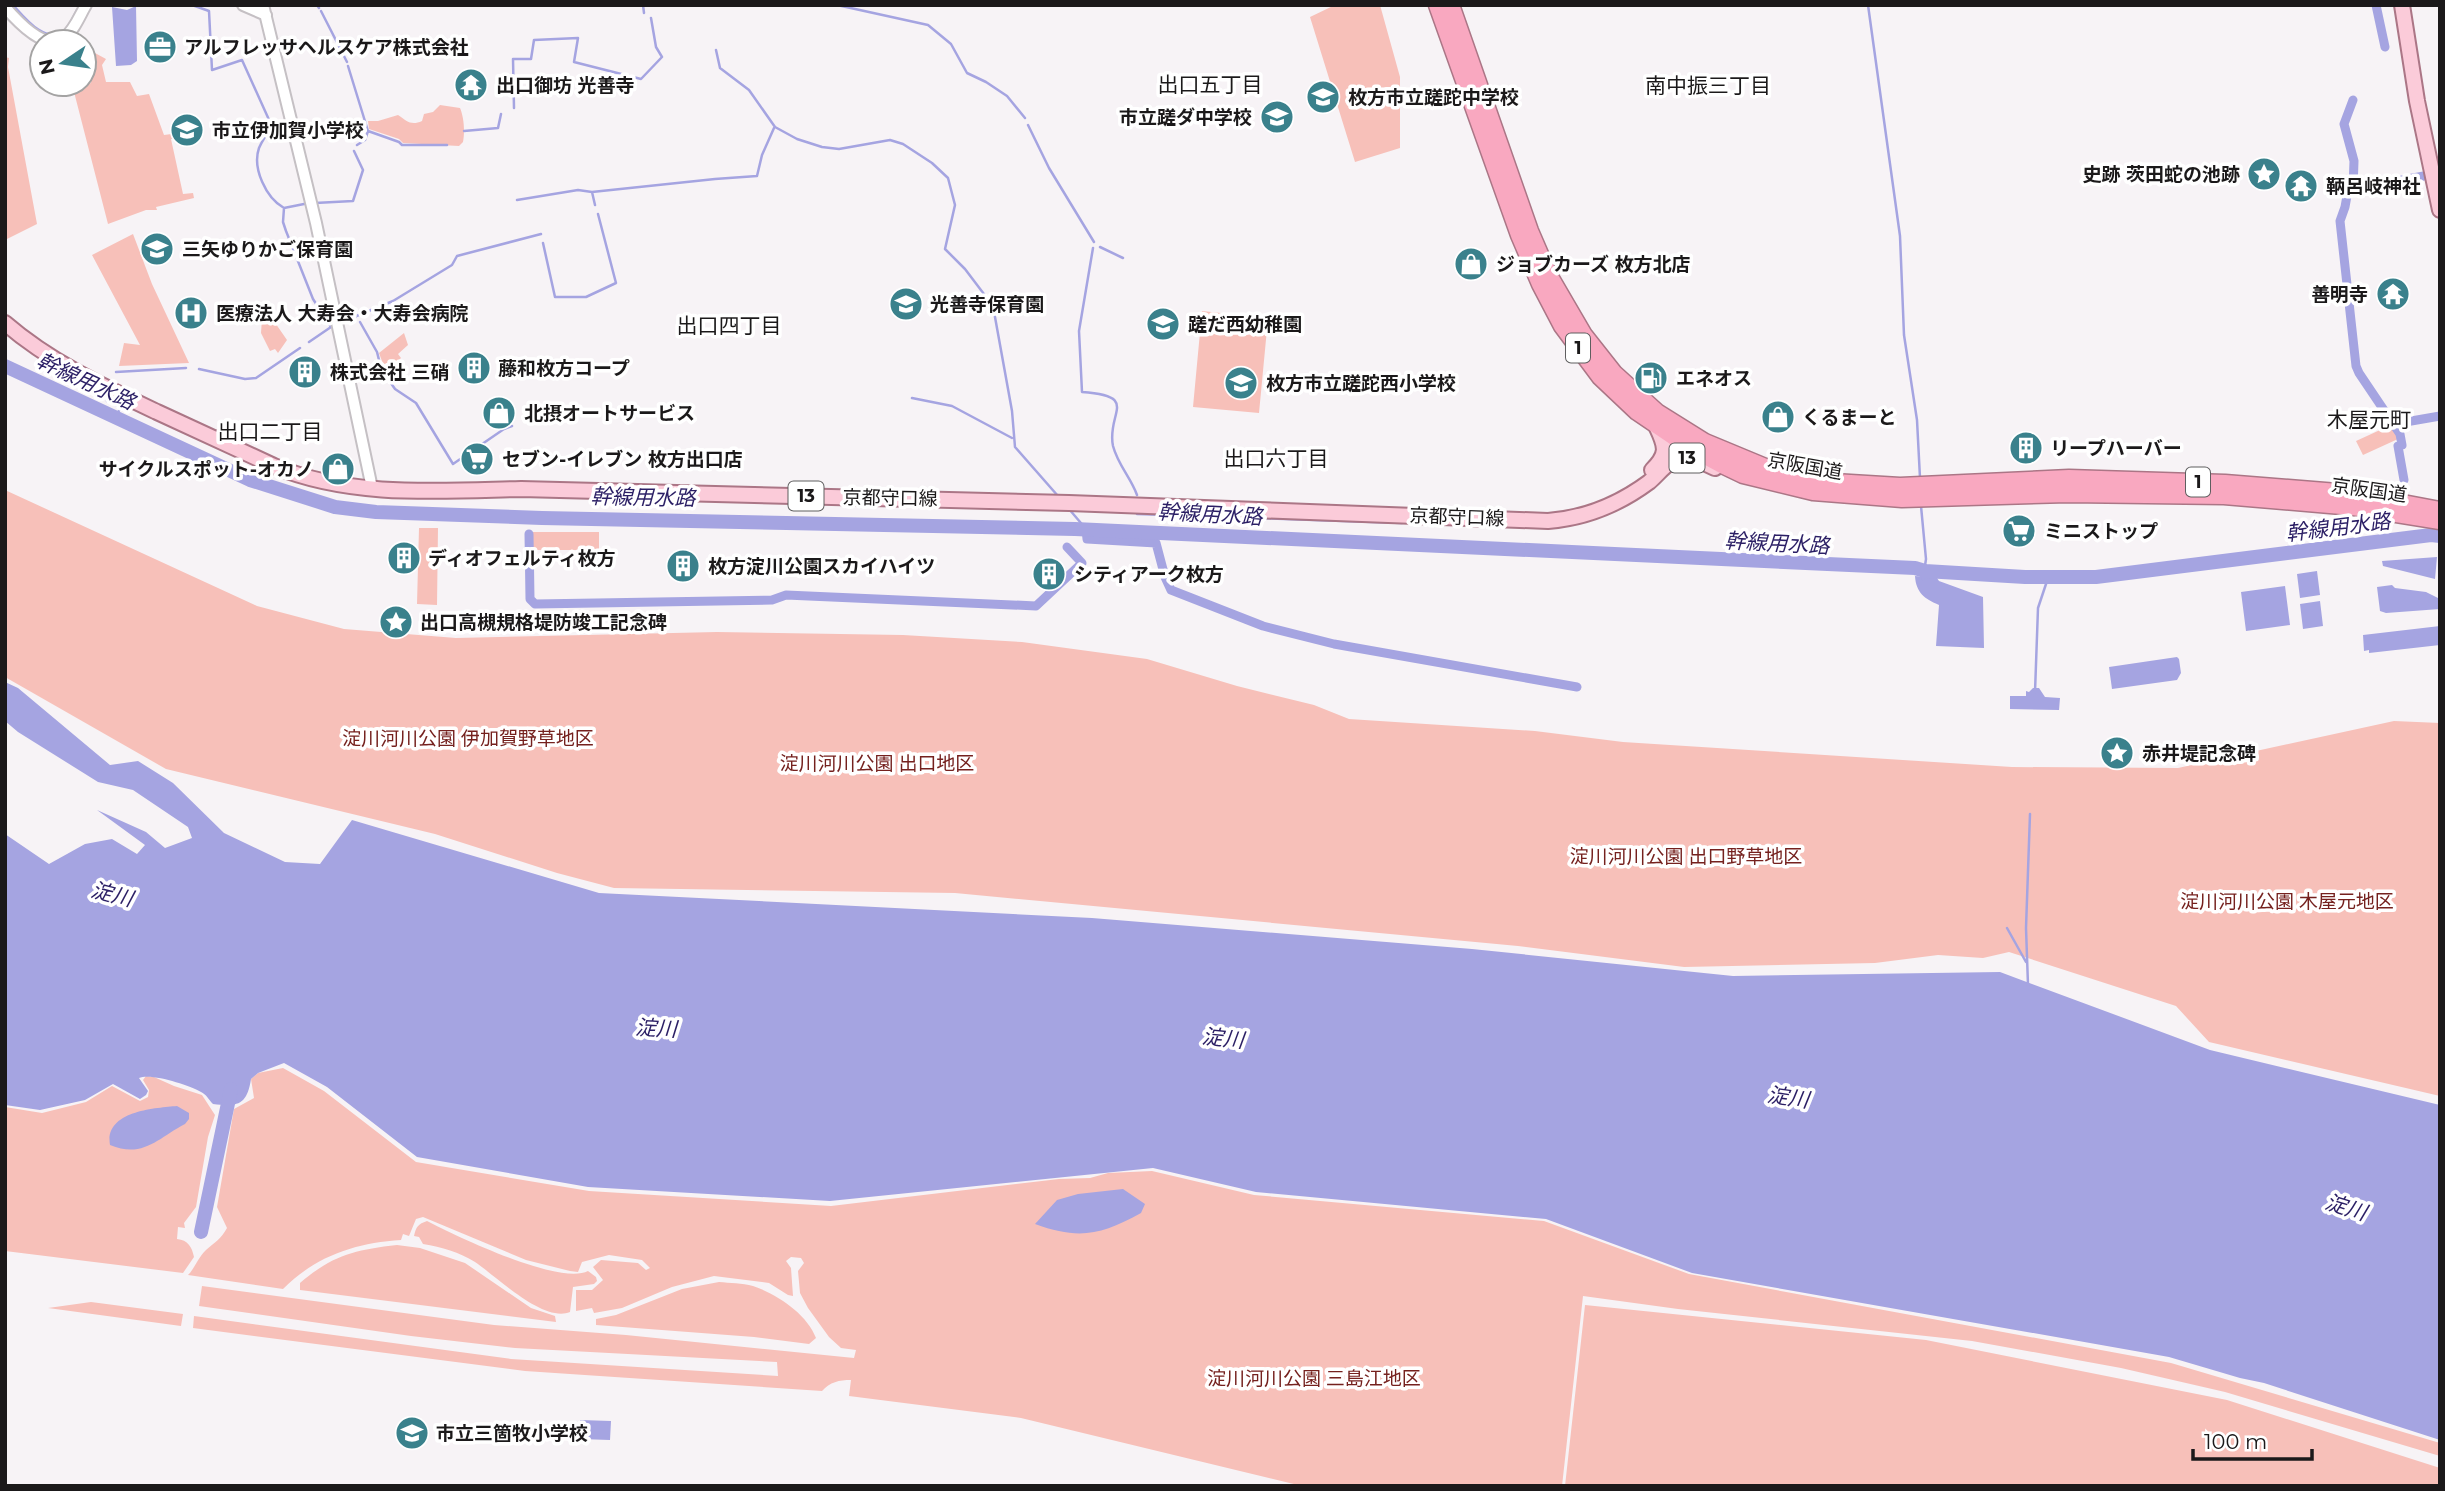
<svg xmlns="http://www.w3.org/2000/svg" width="2445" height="1491" viewBox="0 0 2445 1491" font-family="Montserrat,'Noto Sans JP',sans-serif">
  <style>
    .green { fill: #f7c0b9 }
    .water { fill: #a5a4e1 }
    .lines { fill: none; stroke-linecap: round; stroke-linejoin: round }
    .stream { stroke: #a5a4e1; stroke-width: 2.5 }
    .canal { stroke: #a5a4e1; stroke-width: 9 }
    .river { stroke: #a5a4e1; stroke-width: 14 }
    .minor-casing { stroke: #c5c0c4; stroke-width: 14 }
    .major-casing { stroke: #ab7686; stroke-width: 18 }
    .highway-casing { stroke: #ab7686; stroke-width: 19 }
    .minor { stroke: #fff; stroke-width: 10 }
    .major { stroke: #fbcbd9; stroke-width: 14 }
    .highway { stroke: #f9a8c0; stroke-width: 16 }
    .labels { text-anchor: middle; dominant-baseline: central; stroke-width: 7; stroke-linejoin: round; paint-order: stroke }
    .shield { fill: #fff; stroke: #5f5e5f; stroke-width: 2 }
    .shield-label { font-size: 18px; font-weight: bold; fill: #1b191a }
    .poi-label { font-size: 19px; font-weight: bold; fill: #1b191a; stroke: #fff; text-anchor: start }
    .street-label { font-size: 19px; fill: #1b191a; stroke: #fff }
    .park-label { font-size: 19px; fill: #75211e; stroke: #fff }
    .neighbourhood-label { font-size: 21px; fill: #1b191a; stroke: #fff }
    .water-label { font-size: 21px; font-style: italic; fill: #2b1f65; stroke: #fff }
  </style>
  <rect width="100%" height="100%" fill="#f7f3f6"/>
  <path class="green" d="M1335,5h45l20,72v71l-45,14 -45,-145z
    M84,47l22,12 -4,6 4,17h24l7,14 12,-2 15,41 15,-2 3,4 -11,2 12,55 10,-1 1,5 -38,9 1,3h-11l-38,14 -35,-136 18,-5z
    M5,57l4,1 -1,9 29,157 -32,16z
    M440,105l20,3c4,9 5,24 3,34l-4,4 -56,-3 -4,-4 -30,-10 -1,-8h10l20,-6c9,6 13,11 24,6l2,-7 9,-2z
    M133,234l19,50 37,79 -70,3 5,-23 16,2 -48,-90z
    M1202,311l47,5 18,13 -8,84 -66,-6z
    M269,314l18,26 -9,13 -3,-4 -5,2 -9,-18 1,-15z
    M404,333l4,12 -10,9 3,4 -15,14 -7,-19z
    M2390,421l8,18 -35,16 -7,-14 24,-11 -2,-4z
    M5,490l252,116 87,23 112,9 261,-6 186,3 119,7 125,17 90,27 77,19 35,14 186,12 88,11 389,25 166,1 216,-47 46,2v373l-231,-54 -33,-36 -167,-54 -26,6 -45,-3 -63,8 -191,4 -166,-21 -563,-53 -341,-5 -57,-15 -122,-39 -269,-65 -161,-92z
    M419,528h19l-1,77 -20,-1z
    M531,532h68v18h-67z
    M283,1068l41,23 92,71 173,29 242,15 228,-27 31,-1 18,-5 44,-2 102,24 290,26 145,53 482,89 269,80v13l-215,-64 -104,-24 -149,-27 -294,-32 -95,-13 -21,190h-260l-281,-68 -172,-22 2,-16c-12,0 -21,2 -29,11l-297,-20 -332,-43 1,-12 317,43 267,17 -1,-14 -262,-14 -104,-12 -212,-30 3,-20 292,39 132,10 228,23 2,-8 -15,-2 -12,-11 -21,-29 -8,-15 -2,-22 6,-8 -3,-5 -10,-1 -5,4 5,7 2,28 -5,-1 -19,-12 -55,-7 -42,11 -50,21 -28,5 -2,-5 -16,3v-21h16l11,-10 -10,-13 8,-7 37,3 8,7 4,-2 -8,-8 -33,-5 -27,7 -4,10 -8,-1 -44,-11 -103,-43 -7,2 -7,17 -6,-2 -2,6c-46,3 -85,16 -118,49l-95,-14c7,-7 11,-19 18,-25 9,-8 15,-11 21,-22l-10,-21 17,-98 20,-11 -3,-19 7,-6z
    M146,1076l8,1 20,9 28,9 13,20 -7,22 -12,70 -12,16 1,5 -7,-1 -1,12c11,1 15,8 17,18l-11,16 -178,-22v-144l37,6 44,-11 26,-16 28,15 8,-4 1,-7 -6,-10z
    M427,1221c29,15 133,65 161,50l8,6 1,4 -3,3 -21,3 -3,25c-27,11 -74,-36 -95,-50 -16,-10 -33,-15 -52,-18l-4,-7 -5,-1c2,-9 4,-12 13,-15z
    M397,1245l23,3 45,15 66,45 24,8 1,6 -256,-32v-7c33,-28 54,-33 97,-38z
    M719,1282c11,1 23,1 34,4 24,8 54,28 63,52l-7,6 -55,-7 -158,-12v-6l20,-4 66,-26z
    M91,1302l92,12 -2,12 -133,-18z
    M1585,1305l341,35 301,60 213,68v18h-875z"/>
  <path class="water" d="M136,6l1,55 -6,4 -15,1 -4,-59 15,3z
    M2437,557l-2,22 -52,-13 -1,-5z
    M2317,571l3,24 -20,3 -3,-24z
    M1915,576l22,2 2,3 44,16 1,51 -48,-2 3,-41c-14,-6 -23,-12 -24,-29z
    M2392,585l3,3 31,4 14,7v10l-54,4 -6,-2 -3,-24z
    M2285,586l5,39 -44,6 -5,-39z
    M2320,601l3,25 -20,3 -3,-25z
    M2440,626v19l-71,8v-3l-5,1 -1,-16z
    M2177,657l2,2 2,14 -4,7 -65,9 -3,-22z
    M5,682l13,6 92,77 28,-4 35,22 51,50 61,29 35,2 32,-44 247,73 493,25 380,31 261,27 267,-4 210,78 230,55v335l-176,-57 -24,-5 -71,-21 -477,-84 -146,-54 -290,-27 -103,-24 -323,33 -242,-14 -171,-30 -90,-70 -43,-24 -26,10 -7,6c-4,26 -13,28 -38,25 -4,-4 -7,-10 -12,-12 -13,-7 -49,-19 -62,-14l9,13 -2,4 -6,4 -27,-15 -28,16 -45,10 -35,-5v-271l44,30 36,-20 27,-5 25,15 8,-9 -48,-35 49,22 19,16 27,-10 -4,-11 -55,-37 -35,-8 -80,-50 -13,-11z
    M2033,688h6l6,9 15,1 -1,12 -49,-1v-13h16v-5l3,1z
    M177,1106l12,7v6l-4,5c-27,14 -42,35 -75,21 -6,-34 45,-37 67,-39z
    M1123,1189l22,15 -4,9c-40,22 -62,27 -106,11l22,-24 21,-6z
    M580,1420l31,1 -1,19 -30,-1z"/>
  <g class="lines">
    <path class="stream" d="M13,5c11,12 33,41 52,25 5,-5 9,-14 12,-20
      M192,5l17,6 3,59 30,-10 28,62c0,10 -7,16 -11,26 -7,20 7,50 25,60l25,-5
      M317,5l2,3
      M643,5l1,8
      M837,5l91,20 23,19 16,29 19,9 21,14 18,22
      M1868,5l32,231 4,99 13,85 3,58
      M321,11l26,51
      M716,50l4,18 29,22 26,37 22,12 25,8 17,2 51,-9 13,4 29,19 16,15 7,27 -10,44 20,20 28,37 19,105 3,36 43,49
      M348,66l20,65
      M514,108l-1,-49h18l3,-19 44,-2 -4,24 67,17 21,-22 -6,-10 -5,-29
      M1028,125l21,43 45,74
      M270,128l20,4
      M464,131l34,-3 3,-14
      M357,145l8,-5 3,-9 31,11 3,3h45
      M592,192l3,13
      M517,200l61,-10 14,2 123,-13 42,-3 5,-21 12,-27
      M315,203l38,-2 10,-31 -9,-19
      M284,208l-1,14 3,9 27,68 18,28 -22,15
      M543,243l12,54h31l30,-14 -18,-69
      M1100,247l23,11
      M1093,248l-14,83 3,61c59,4 24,21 31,54 5,19 18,32 24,49
      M342,322l51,-21 59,-36 5,-9 84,-22
      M360,322l17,30 4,16 7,11 7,10 21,14 37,61 51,-35 8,-3
      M199,369l46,10 11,-1 44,-30
      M116,372l70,-4
      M106,395l1,6 14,6 -6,11
      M912,398l40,8 60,32
      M525,421l57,-9
      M1921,506l5,53 -3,20
      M1069,509l17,20
      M1137,514l265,9
      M528,517l1,3
      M2035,692l3,-84 10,-30
      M2007,928l19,34
      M2028,985l-2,-57 4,-114"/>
    <path class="canal" d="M2376,5l9,42
      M2353,100l-9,24 10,37 -1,28
      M2394,424l46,-8
      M2404,480l-6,-34 4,-1 -2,-11 -41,-61 -3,-7 -16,-145 5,-14 3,-17 92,-17
      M1086,529l1,10 69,4 9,34 6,13 92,36 71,18 243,43
      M529,534l1,65 5,5 237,-4 14,-5 250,11 46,-43 -15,-16"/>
    <path class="river" d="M5,366l245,114 85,27 41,5 166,6 533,11 840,39 10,3 100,6h71l335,-42 9,1
      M201,1232l30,-143"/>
    <defs>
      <path id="minor" d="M243,5l23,10
        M263,5l53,218 56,265
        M5,7c12,14 40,45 59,31 10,-7 16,-23 22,-33"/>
      <path id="major" d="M2402,5l15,96 23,109
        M5,323c45,39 99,64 152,89 39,18 78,36 117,54 77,32 165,25 247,23l548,14 479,18c38,-3 70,-16 101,-39 11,-9 19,-23 35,-24 10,-1 22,6 31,10
        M1652,470c16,-16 14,-23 5,-42"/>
      <path id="highway" d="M1437,5l82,230 21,49 22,42 38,51 37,35 53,36 30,16 23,11 70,17 89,7 166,-5 156,2 129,11 87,14
        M1451,5l79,226 19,44 35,60 30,38 43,39 48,30 65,27 64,13 66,4 169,-8 156,5 125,10 90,17"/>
    </defs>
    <use href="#minor" class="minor-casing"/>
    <use href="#major" class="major-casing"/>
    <use href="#highway" class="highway-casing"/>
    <use href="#minor" class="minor"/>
    <use href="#major" class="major"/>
    <use href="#highway" class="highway"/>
  </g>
  <defs>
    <symbol id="office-disc" viewBox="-11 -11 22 22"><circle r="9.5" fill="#3a818c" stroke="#fff"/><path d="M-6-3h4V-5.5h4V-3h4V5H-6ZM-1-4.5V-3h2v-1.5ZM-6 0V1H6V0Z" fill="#fff"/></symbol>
    <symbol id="temple-disc" viewBox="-11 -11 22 22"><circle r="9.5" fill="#3a818c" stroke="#fff"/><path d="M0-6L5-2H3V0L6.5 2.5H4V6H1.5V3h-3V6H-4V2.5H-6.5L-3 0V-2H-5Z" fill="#fff"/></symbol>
    <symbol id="school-disc" viewBox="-11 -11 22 22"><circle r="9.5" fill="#3a818c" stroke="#fff"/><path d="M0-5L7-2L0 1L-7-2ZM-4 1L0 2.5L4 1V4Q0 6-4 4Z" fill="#fff"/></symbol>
    <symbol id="sight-disc" viewBox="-11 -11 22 22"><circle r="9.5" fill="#3a818c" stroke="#fff"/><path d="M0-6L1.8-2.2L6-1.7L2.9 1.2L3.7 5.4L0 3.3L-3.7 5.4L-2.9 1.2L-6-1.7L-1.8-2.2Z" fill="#fff"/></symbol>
    <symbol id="shop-disc" viewBox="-11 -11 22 22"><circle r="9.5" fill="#3a818c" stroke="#fff"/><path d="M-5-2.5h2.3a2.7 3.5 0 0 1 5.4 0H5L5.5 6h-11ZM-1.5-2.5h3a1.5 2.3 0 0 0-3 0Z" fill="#fff"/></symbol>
    <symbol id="hospital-disc" viewBox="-11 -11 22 22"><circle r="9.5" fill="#3a818c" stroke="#fff"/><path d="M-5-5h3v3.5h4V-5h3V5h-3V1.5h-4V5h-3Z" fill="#fff"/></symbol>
    <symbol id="building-disc" viewBox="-11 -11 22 22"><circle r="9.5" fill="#3a818c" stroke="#fff"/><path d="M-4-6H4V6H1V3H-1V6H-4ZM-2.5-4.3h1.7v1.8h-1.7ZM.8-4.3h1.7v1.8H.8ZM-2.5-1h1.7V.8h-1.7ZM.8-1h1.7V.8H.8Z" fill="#fff"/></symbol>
    <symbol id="fuel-disc" viewBox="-11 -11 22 22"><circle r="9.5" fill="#3a818c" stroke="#fff"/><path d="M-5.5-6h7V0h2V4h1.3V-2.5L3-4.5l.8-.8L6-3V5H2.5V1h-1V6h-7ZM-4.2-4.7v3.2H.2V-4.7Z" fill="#fff"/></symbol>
    <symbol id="supermarket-disc" viewBox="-11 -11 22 22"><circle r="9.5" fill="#3a818c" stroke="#fff"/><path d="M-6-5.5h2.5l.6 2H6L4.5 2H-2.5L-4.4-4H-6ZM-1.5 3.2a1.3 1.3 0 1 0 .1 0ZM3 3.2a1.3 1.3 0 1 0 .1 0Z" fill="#fff"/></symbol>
  </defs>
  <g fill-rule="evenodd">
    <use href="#office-disc" x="141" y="28" width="38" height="38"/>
    <use href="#temple-disc" x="452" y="66" width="38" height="38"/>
    <use href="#school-disc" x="1304" y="78" width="38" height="38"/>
    <use href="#school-disc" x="1258" y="98" width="38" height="38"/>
    <use href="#school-disc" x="168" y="111" width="38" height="38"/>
    <use href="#sight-disc" x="2245" y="155" width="38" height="38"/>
    <use href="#temple-disc" x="2282" y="167" width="38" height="38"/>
    <use href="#school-disc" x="138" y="230" width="38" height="38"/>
    <use href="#shop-disc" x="1452" y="245" width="38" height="38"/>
    <use href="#temple-disc" x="2374" y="275" width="38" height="38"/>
    <use href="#school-disc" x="887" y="285" width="38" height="38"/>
    <use href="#hospital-disc" x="172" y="294" width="38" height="38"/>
    <use href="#school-disc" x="1144" y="305" width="38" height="38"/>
    <use href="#building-disc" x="455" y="349" width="38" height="38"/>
    <use href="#building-disc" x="286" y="353" width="38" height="38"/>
    <use href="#fuel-disc" x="1632" y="359" width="38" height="38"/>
    <use href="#school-disc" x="1222" y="364" width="38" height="38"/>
    <use href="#shop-disc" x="480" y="394" width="38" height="38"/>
    <use href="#shop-disc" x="1759" y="398" width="38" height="38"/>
    <use href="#building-disc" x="2007" y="429" width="38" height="38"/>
    <use href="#supermarket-disc" x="458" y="440" width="38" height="38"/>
    <use href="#shop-disc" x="319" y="450" width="38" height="38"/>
    <use href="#supermarket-disc" x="2000" y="512" width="38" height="38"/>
    <use href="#building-disc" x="385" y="539" width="38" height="38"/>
    <use href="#building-disc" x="664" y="547" width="38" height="38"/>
    <use href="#building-disc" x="1030" y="555" width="38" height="38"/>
    <use href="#sight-disc" x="377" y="603" width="38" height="38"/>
    <use href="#sight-disc" x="2098" y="734" width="38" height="38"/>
    <use href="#school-disc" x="393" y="1414" width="38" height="38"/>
  </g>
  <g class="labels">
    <g class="shield">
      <rect x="1566" y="333.5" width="24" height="29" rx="5"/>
      <rect x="1669.5" y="443.5" width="35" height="29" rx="5"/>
      <rect x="2186" y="467.5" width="24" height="29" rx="5"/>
      <rect x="788.5" y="481.5" width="35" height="29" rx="5"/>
    </g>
    <g class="shield-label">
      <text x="1578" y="348">1</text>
      <text x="1687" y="458">13</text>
      <text x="2198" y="482">1</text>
      <text x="806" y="496">13</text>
    </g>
    <g class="poi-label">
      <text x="184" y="47">アルフレッサヘルスケア株式会社</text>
      <text x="496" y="85">出口御坊 光善寺</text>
      <text x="1348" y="97">枚方市立蹉跎中学校</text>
      <text x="1252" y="117" text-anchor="end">市立蹉ダ中学校</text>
      <text x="212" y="130">市立伊加賀小学校</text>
      <text x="2240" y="174" text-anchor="end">史跡 茨田蛇の池跡</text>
      <text x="2326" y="186">鞆呂岐神社</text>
      <text x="182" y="249">三矢ゆりかご保育園</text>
      <text x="1496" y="264">ジョブカーズ 枚方北店</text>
      <text x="2368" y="294" text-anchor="end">善明寺</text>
      <text x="930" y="304">光善寺保育園</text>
      <text x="216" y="313">医療法人 大寿会・大寿会病院</text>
      <text x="1188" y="324">蹉だ西幼稚園</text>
      <text x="498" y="368">藤和枚方コープ</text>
      <text x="330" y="372">株式会社 三硝</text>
      <text x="1676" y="378">エネオス</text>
      <text x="1266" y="383">枚方市立蹉跎西小学校</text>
      <text x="524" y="413">北摂オートサービス</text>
      <text x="1802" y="417">くるまーと</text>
      <text x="2050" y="448">リープハーバー</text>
      <text x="502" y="459">セブン-イレブン 枚方出口店</text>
      <text x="314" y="469" text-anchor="end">サイクルスポット-オカノ</text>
      <text x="2044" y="531">ミニストップ</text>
      <text x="428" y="558">ディオフェルティ枚方</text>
      <text x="708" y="566">枚方淀川公園スカイハイツ</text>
      <text x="1074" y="574">シティアーク枚方</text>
      <text x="420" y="622">出口高槻規格堤防竣工記念碑</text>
      <text x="2142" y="753">赤井堤記念碑</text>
      <text x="436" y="1433">市立三箇牧小学校</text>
    </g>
    <g class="street-label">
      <text transform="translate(1805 466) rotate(10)">京阪国道</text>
      <text transform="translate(2369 490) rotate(8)">京阪国道</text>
      <text transform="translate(890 498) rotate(1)">京都守口線</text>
      <text transform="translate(1457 517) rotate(2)">京都守口線</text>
    </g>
    <g class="park-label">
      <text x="468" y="738">淀川河川公園 伊加賀野草地区</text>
      <text x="877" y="763">淀川河川公園 出口地区</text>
      <text x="1686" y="856">淀川河川公園 出口野草地区</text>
      <text x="2287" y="901">淀川河川公園 木屋元地区</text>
      <text x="1314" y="1378">淀川河川公園 三島江地区</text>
    </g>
    <g class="neighbourhood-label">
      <text x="1210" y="84">出口五丁目</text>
      <text x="1708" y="85">南中振三丁目</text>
      <text x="729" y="325">出口四丁目</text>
      <text x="2369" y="419">木屋元町</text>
      <text x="270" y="431">出口二丁目</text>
      <text x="1276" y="458">出口六丁目</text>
    </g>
    <g class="water-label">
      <text transform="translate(86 381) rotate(25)">幹線用水路</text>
      <text transform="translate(643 497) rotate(1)">幹線用水路</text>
      <text transform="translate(1210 514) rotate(3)">幹線用水路</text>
      <text transform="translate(2338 527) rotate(-7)">幹線用水路</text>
      <text transform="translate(1777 543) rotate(3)">幹線用水路</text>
      <text transform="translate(112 894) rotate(14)">淀川</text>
      <text transform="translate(656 1028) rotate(3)">淀川</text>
      <text transform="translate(1223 1038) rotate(6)">淀川</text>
      <text transform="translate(1788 1097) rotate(8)">淀川</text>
      <text transform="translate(2346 1207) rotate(17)">淀川</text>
    </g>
  </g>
  <rect width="2445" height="1491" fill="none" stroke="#1b191a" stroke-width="14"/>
  <g transform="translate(63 63) rotate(257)"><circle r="33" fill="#ffffff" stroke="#a4a3a3" stroke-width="2"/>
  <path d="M0-5L12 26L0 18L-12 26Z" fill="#3a818c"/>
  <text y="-10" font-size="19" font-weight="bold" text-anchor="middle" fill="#1b191a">N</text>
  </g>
  <path d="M2193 1449v10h119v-10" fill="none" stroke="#1b191a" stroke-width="3.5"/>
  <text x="2204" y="1449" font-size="21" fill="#1b191a" stroke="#ffffff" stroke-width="5" paint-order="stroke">100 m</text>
</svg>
